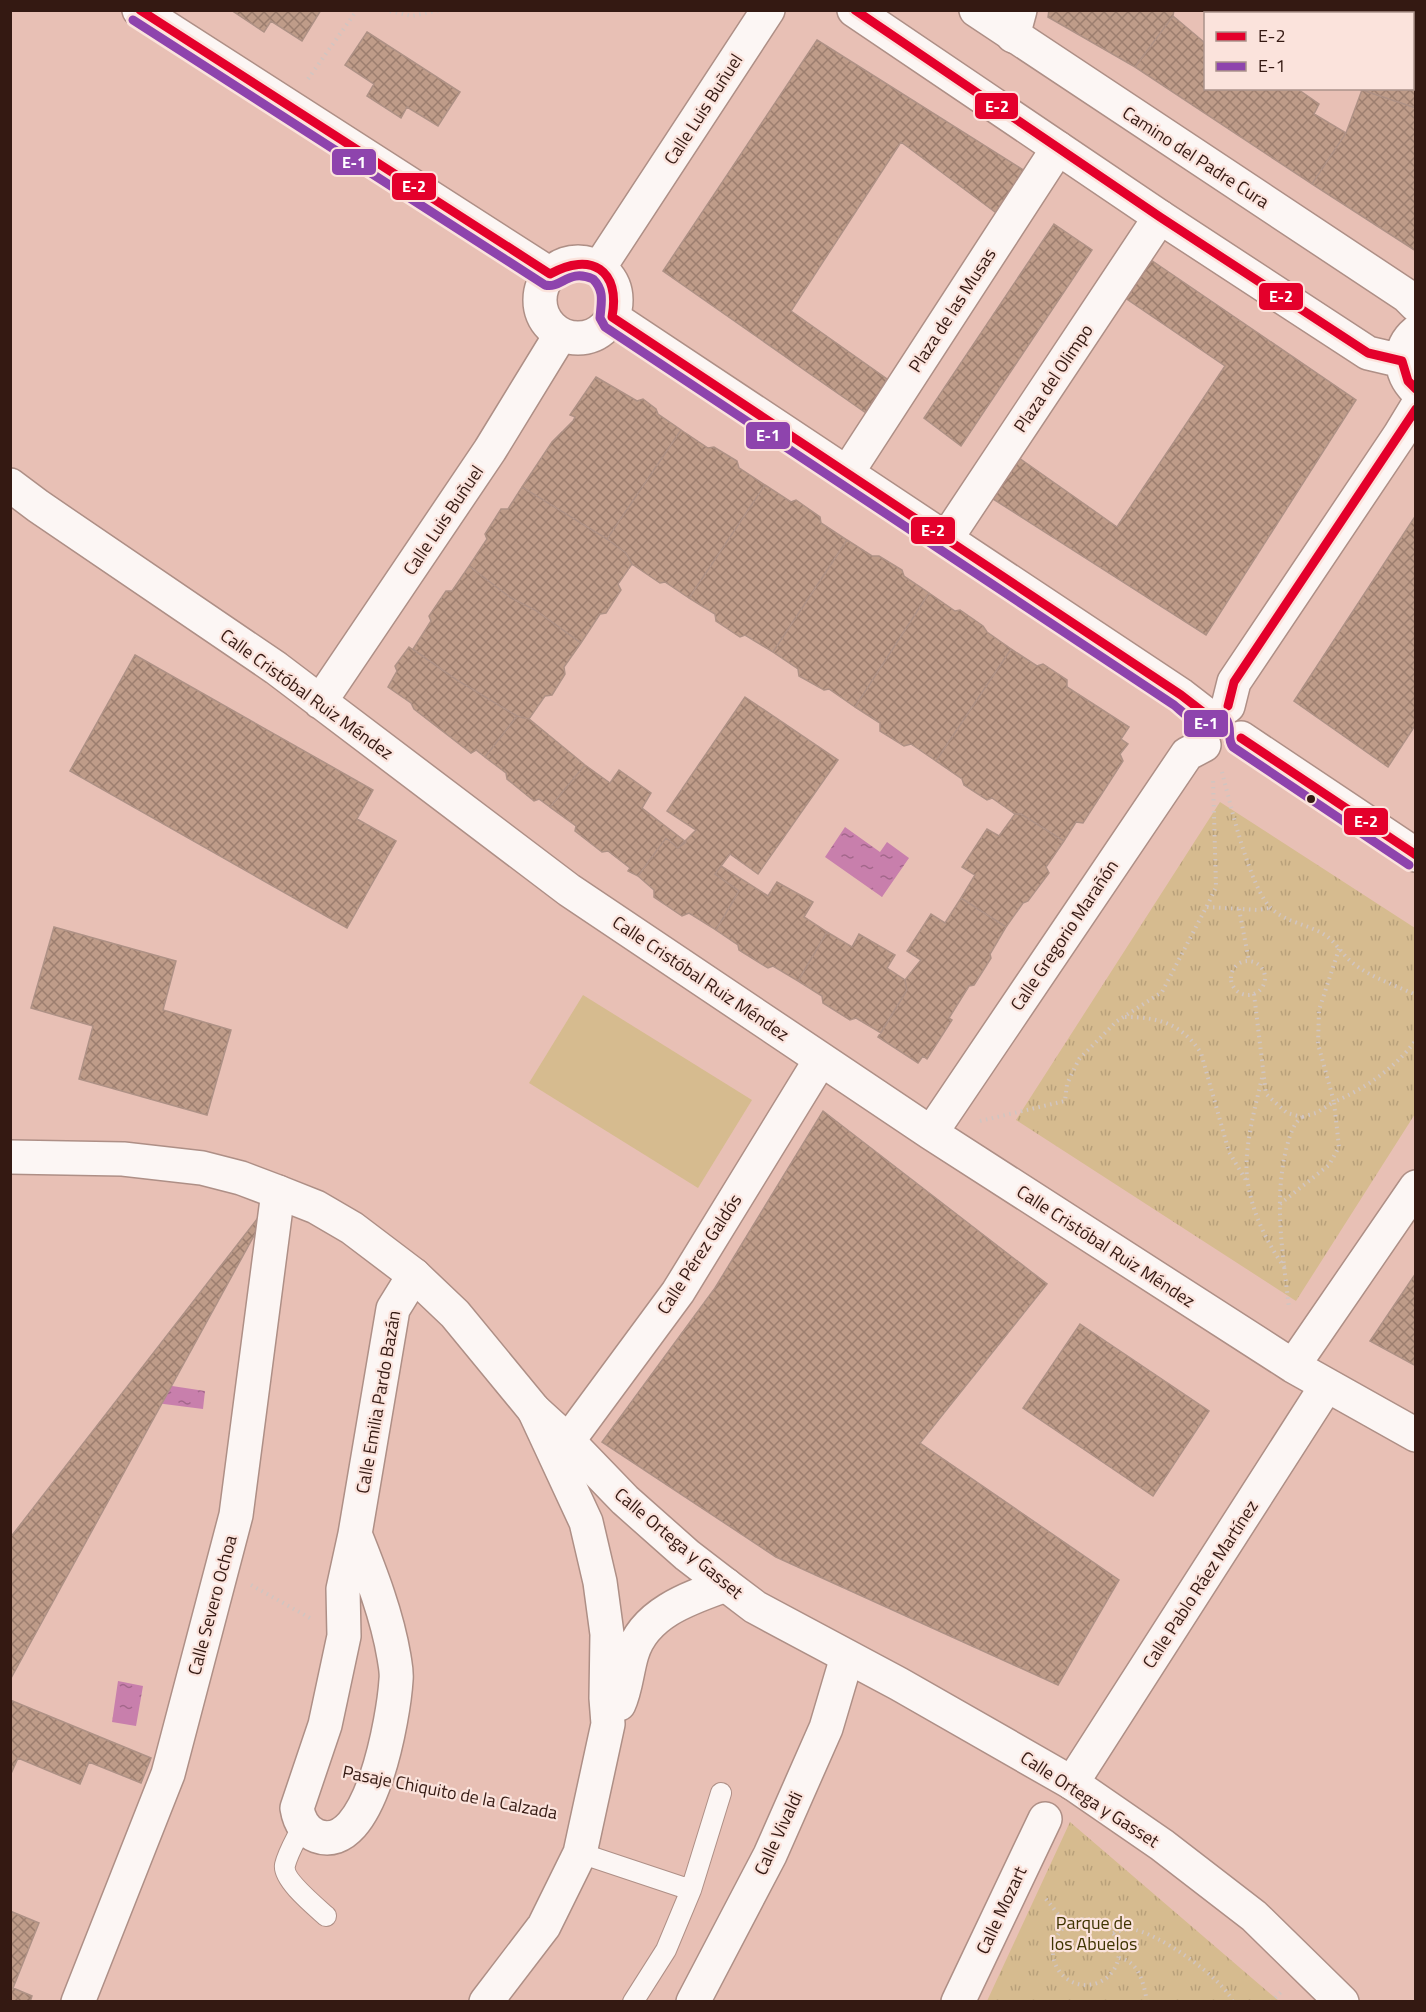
<svg xmlns="http://www.w3.org/2000/svg" width="1426" height="2012" viewBox="0 0 1426 2012" font-family="'Titillium Web',sans-serif">
  <style>
    .grass { fill: url(#grass-tufts) }
    .garden { fill: #d6bb8f }
    .water { fill: url(#water-ripples) }
    .building { fill: url(#building-cross-hatch); stroke: #ae9185; stroke-width: 1.5 }
    .lines { fill: none; stroke-linecap: round; stroke-linejoin: round }
    .service-casing { stroke: #ae8f86; stroke-width: 22 }
    .minor-casing { stroke: #ae8f86; stroke-width: 36 }
    .tertiary-casing { stroke: #ae8f86; stroke-width: 36 }
    .path { stroke: #d1c5c1; stroke-width: 4; stroke-dasharray: 1.5 4.5; stroke-linecap: butt }
    .service { stroke: #fcf6f4; stroke-width: 20 }
    .minor { stroke: #fcf6f4; stroke-width: 33 }
    .tertiary { stroke: #fcf6f4; stroke-width: 33 }
    .bus-1-casing { stroke: #fbe3dc; stroke-width: 14 }
    .bus-2-casing { stroke: #fbe3dc; stroke-width: 14 }
    .bus-1 { stroke: #e4002b; stroke-width: 9 }
    .bus-2 { stroke: #8e44ad; stroke-width: 9 }
    .bus-dot { fill: #341912; stroke: #fbe3dc; stroke-width: 2 }
    .labels { text-anchor: middle; dominant-baseline: central; stroke-width: 4.5; stroke-linejoin: round; paint-order: stroke }
    .street-label { font-size: 18px; fill: #341912; stroke: #fbe3dc }
    .park-label { font-size: 18px; fill: #3f3400; stroke: #fbe3dc }
    .line-badge { stroke: #fbe3dc; stroke-width: 2 }
    .badge-label { font-size: 16px; text-anchor: middle; font-weight: bold; fill: #fff }
  </style>
  <defs>
    <pattern id="grass-tufts" width="24" height="20" patternUnits="userSpaceOnUse" patternTransform="scale(1.5)"><rect width="24" height="20" fill="#d6bb8f"/><path d="M3 7l-1-3M5 7V3M7 7l1-3M15 17l-1-3M17 17v-4M19 17l1-3" fill="none" stroke="#b8a07a"/></pattern>
    <pattern id="water-ripples" width="26" height="14" patternUnits="userSpaceOnUse" patternTransform="scale(1.5)"><rect width="26" height="14" fill="#c87fac"/><path d="M2 4q2-2 4 0t4 0M15 11q2-2 4 0t4 0" fill="none" stroke="#a3678b"/></pattern>
    <pattern id="building-cross-hatch" width="8" height="8" patternUnits="userSpaceOnUse" patternTransform="scale(1.5)"><rect width="8" height="8" fill="#bf9c89"/><path d="M0 0l8 8M0 8l8-8" fill="none" stroke="#9c7e6f"/></pattern>
  </defs>
  <rect width="100%" height="100%" fill="#e8c0b5"/>
  <path class="grass" d="M1220,802l195,126v186l-119,187 -280,-181z
    M1070,1822l197,169 12,10h-292z"/>
  <path class="garden" d="M583,995l169,105 -54,88 -169,-105z"/>
  <path class="water" d="M845,827l35,25 7,-10 22,16 -27,39 -57,-40z
    M159,1384l46,7 -2,18 -47,-6z
    M118,1681l25,5 -7,40 -24,-4z"/>
  <path class="building" d="M231,10h90l-19,31 -31,-20 -7,11z
    M1049,10h125l-1,6 -38,51 -87,-50z
    M1377,10h39v98l-60,-20h56v-74h-36z
    M1173,16l32,27 1,-1v46h90l23,16 -5,10 32,19 -34,51 -177,-117z
    M367,32l93,60 -22,34 -31,-19 -6,11 -34,-22 7,-12 -29,-19z
    M817,40l208,131 -26,44 -98,-73 -110,169 96,68 -21,34 -203,-142z
    M1362,90l54,18v143l-104,-67 34,-51z
    M1054,224l38,26 -131,196 -37,-28z
    M1151,260l205,140 -150,235 -216,-138 29,-39 98,69 108,-161 -104,-71z
    M596,377l41,24 6,-2 13,10 2,5 23,16 -74,109 -85,-52 30,-45 21,-21 2,-4 -5,-2z
    M681,430l27,18 6,-1 23,14 2,7 26,17 -76,113 -24,-16 -5,1 -28,-19 -6,-11 -19,-14z
    M765,485l26,17 5,-2 24,17 1,6 26,17 -74,112 -28,-17 -5,2 -24,-16 -1,-7 -26,-16z
    M522,487l85,52 19,14 6,11 -14,20 3,6 -15,23 -6,1 -19,29 -46,-33 -24,-12 -42,-32 18,-27 -2,-5 16,-25h7z
    M1416,515v209l-28,43 -94,-66z
    M847,540l25,16h7l23,14 2,6 25,17 -74,114 -26,-18 -5,1 -25,-14 -1,-7 -25,-17z
    M469,566l42,32 24,12 46,33 -17,24 1,7 -13,21 -7,1 -16,23 -12,-3 -60,-36 -44,-31 18,-28 -2,-5 17,-25h6z
    M929,593l26,18 5,-1 23,16 4,6 24,17 -75,112 -25,-17 -7,2 -24,-15v-8l-25,-16z
    M409,647l48,33 60,36 -32,41 -9,-7 -5,3 -57,-44 -3,-6 -23,-16 9,-16 -2,-5z
    M1011,649l26,17 6,-2 24,16v7l62,40 -8,12 7,5 -8,10 3,7 -40,62 -7,-1 -12,19 -43,-27h-6l-23,-16 -5,2 -23,-15 -2,-6 -26,-18z
    M135,655l238,135 -16,29 39,22 -49,87 -277,-157z
    M745,697l93,63 -80,114 -28,-20 -15,20 24,17 -23,39 -27,-17 -7,3 -28,-19v-7l-16,-14 28,-38 12,10 18,-18 -29,-19z
    M517,716l12,3 56,46 -35,42 -11,-8 -5,2 -27,-22 -1,-6 -21,-16z
    M585,765l25,18 9,-13 32,23 -9,15 44,34 -8,6 -12,-10 -28,38 -10,-5 2,-3 -22,-17 -6,1 -27,-21 1,-5 -26,-19z
    M1015,814h6l43,27 -18,26 3,6 -21,28 -5,2 -17,24 -45,-29 14,-23 -13,-8 25,-38 12,7z
    M721,866l47,30 9,-14 36,20 -9,15 23,15 -29,49 -25,-15 -5,2 -29,-18 -1,-5 -22,-15 23,-39 -24,-17z
    M961,898l45,29 -16,27 1,4 -17,27 -5,1 -20,32 3,2 -25,39 -4,-3 -5,7 -40,-26 29,-47 -2,-10 16,-20 -14,-9 24,-37 14,9z
    M54,927l122,34 -13,49 68,20 -24,85 -128,-36 14,-53 -62,-18z
    M827,932l25,15 7,-13 36,21 -8,13 18,12 2,10 -26,43 -25,-15 -6,2 -27,-17 -1,-7 -24,-15z
    M823,1111l224,173 -127,159 199,137 -61,105 -282,-128 -174,-115 113,-154z
    M278,1192l-268,488v-142z
    M1416,1273v93l-46,-25z
    M1080,1324l129,87 -56,85 -130,-88z
    M10,1700l141,58 -10,25 -52,-21 -9,22 -62,-26 -8,18z
    M10,1911l29,12 -26,65 19,8 -2,6h-20z"/>
  <g class="lines">
    <defs>
      <path id="service" d="M303,1825c-6,13 -15,27 -18,40 -3,14 30,41 41,51
        M580,1853l111,37
        M633,2002l33,-52 25,-60 30,-97"/>
      <path id="minor" d="M139,10l411,264
        M1013,36l7,-26
        M540 300a38 38 0 1 1 76 0a38 38 0 1 1-76 0Z
        M599,268l169,-258
        M612,317l569,378 22,17
        M847,473l211,-325
        M10,485l28,21 238,162 293,222 362,243 362,233 123,69
        M946,539l214,-322
        M320,702l170,-252 71,-116
        M1228,706l6,-24 165,-246 17,-28
        M1241,738l175,117
        M931,1133l256,-379 17,-9
        M1293,1366l123,-179
        M568,1441l110,-149 143,-233
        M355,1534c16,40 32,81 39,123 1,7 3,15 2,23 -2,34 -25,176 -79,156 -13,-5 -18,-16 -20,-28l28,-83 19,-89 -1,-47z
        M355,1534l38,-225 21,-34
        M619,1704c7,-15 8,-34 13,-50 12,-41 57,-56 94,-69
        M1072,1783l255,-398
        M78,2002l90,-228 68,-259 42,-323
        M486,2002l58,-76 36,-73 28,-129 -2,-26 1,-64 -7,-52 -14,-60 -52,-112
        M693,2002l77,-147 56,-127 21,-71
        M958,2002l87,-183"/>
      <path id="tertiary" d="M854,10l306,207 208,136 34,8
        M976,10l431,286 9,9
        M1416,332c-19,16 -17,41 0,58
        M10,1157l113,2 79,9 39,10 37,14 38,15 36,21 62,47 41,39 79,96 34,31 57,59 62,55 39,30 29,22 144,77 173,99 90,62 92,71 88,86"/>
    </defs>
    <use href="#service" class="service-casing"/>
    <use href="#minor" class="minor-casing"/>
    <use href="#tertiary" class="tertiary-casing"/>
    <path class="path" d="M384,10l28,6 28,-6
      M308,79l49,-69
      M1222,772c8,30 28,118 50,137 15,14 36,15 53,26 11,7 18,21 29,29 18,14 41,21 62,31
      M1207,907l51,3 12,-2
      M1239,909l10,52
      M1339,949l-20,61 -1,34 16,58c32,-14 61,-34 82,-62
      M1231 978a17 17 0 1 1 34 0a17 17 0 1 1-34 0Z
      M1254,994l12,100 21,19 15,4c-9,7 -12,18 -15,29 -14,53 -4,108 2,162
      M1125,1017c34,0 57,7 76,36l28,99 18,30
      M1262,1078c-7,30 -20,76 -14,106 5,30 19,59 37,84
      M980,1121l85,-20 2,-17 12,-25 38,-38 45,-29 48,-92 6,-13 -3,-109
      M1280,1204l49,-39 10,-18 -5,-45 -18,11 -14,4
      M251,1585l59,33
      M410,1783l145,30
      M1046,1899l20,25
      M1053 1952a33 33 0 1 1 66 0a33 33 0 1 1-66 0Z
      M1113,1933c6,-2 12,-4 18,-4 26,3 92,49 102,73
      M1119,1958c20,3 25,26 28,44
      M1271,2002l10,-10"/>
    <use href="#service" class="service"/>
    <use href="#minor" class="minor"/>
    <use href="#tertiary" class="tertiary"/>
    <defs>
      <path id="bus-1" d="M140,10l410,264c41,-23 71,-4 62,43l569,378 22,17
        M855,10l305,207 208,136 34,8 6,20 8,8
        M1228,706l6,-24 182,-273
        M1241,738l175,117"/>
      <path id="bus-2" d="M133,20l412,265c17,4 23,-17 48,-6 12,12 8,24 7,39l5,9 569,378c8,6 22,22 34,18 7,-3 9,-7 18,-4 7,9 0,19 7,28l176,118"/>
    </defs>
    <use href="#bus-1" class="bus-1-casing"/>
    <use href="#bus-2" class="bus-2-casing"/>
    <use href="#bus-1" class="bus-1"/>
    <use href="#bus-2" class="bus-2"/>
  </g>
  <circle class="bus-dot" cx="1311" cy="799" r="5"/>
  <g class="labels">
    <g class="street-label">
      <text transform="translate(703 109) rotate(-57)">Calle Luis Buñuel</text>
      <text transform="translate(1196 157) rotate(33)">Camino del Padre Cura</text>
      <text transform="translate(952 310) rotate(-57)">Plaza de las Musas</text>
      <text transform="translate(1053 378) rotate(-56)">Plaza del Olimpo</text>
      <text transform="translate(443 520) rotate(-56)">Calle Luis Buñuel</text>
      <text transform="translate(307 694) rotate(36)">Calle Cristóbal Ruiz Méndez</text>
      <text transform="translate(1064 935) rotate(-56)">Calle Gregorio Marañón</text>
      <text transform="translate(701 978) rotate(34)">Calle Cristóbal Ruiz Méndez</text>
      <text transform="translate(1106 1246) rotate(33)">Calle Cristóbal Ruiz Méndez</text>
      <text transform="translate(699 1254) rotate(-57)">Calle Pérez Galdós</text>
      <text transform="translate(378 1402) rotate(-80)">Calle Emilia Pardo Bazán</text>
      <text transform="translate(679 1543) rotate(40)">Calle Ortega y Gasset</text>
      <text transform="translate(1200 1584) rotate(-57)">Calle Pablo Ráez Martínez</text>
      <text transform="translate(212 1605) rotate(-75)">Calle Severo Ochoa</text>
      <text transform="translate(450 1792) rotate(11)">Pasaje Chiquito de la Calzada</text>
      <text transform="translate(1090 1799) rotate(33)">Calle Ortega y Gasset</text>
      <text transform="translate(778 1833) rotate(-65)">Calle Vivaldi</text>
      <text transform="translate(1001 1910) rotate(-65)">Calle Mozart</text>
    </g>
    <g class="park-label">
      <text x="1094" y="1922">Parque de<tspan x="1094" dy="21">los Abuelos</tspan></text>
    </g>
  </g>
  <g class="line-badge">
    <rect x="974" y="92" width="45" height="28" rx="6" fill="#e4002b"/>
    <rect x="331" y="148" width="46" height="28" rx="6" fill="#8e44ad"/>
    <rect x="391" y="172" width="46" height="29" rx="6" fill="#e4002b"/>
    <rect x="1258" y="282" width="46" height="29" rx="6" fill="#e4002b"/>
    <rect x="745" y="421" width="46" height="29" rx="6" fill="#8e44ad"/>
    <rect x="910" y="516" width="46" height="29" rx="6" fill="#e4002b"/>
    <rect x="1183" y="709" width="46" height="29" rx="6" fill="#8e44ad"/>
    <rect x="1343" y="807" width="46" height="29" rx="6" fill="#e4002b"/>
  </g>
  <g class="badge-label">
    <text x="997" y="112">E-2</text>
    <text x="354" y="168">E-1</text>
    <text x="414" y="192">E-2</text>
    <text x="1281" y="302">E-2</text>
    <text x="768" y="441">E-1</text>
    <text x="933" y="536">E-2</text>
    <text x="1206" y="729">E-1</text>
    <text x="1366" y="827">E-2</text>
  </g>
  <rect width="1426" height="2012" fill="none" stroke="#341912" stroke-width="24"/>
  <rect x="1204" y="12" width="210" height="78" fill="#fbe3dc" stroke="#ab928b" stroke-width="1.5"/>
  <rect x="1216" y="32" width="30" height="9" fill="#e4002b" stroke="#ab928b" stroke-width="1.5"/>
  <text x="1258" y="42" font-size="18" fill="#341912">E-2</text>
  <rect x="1216" y="62" width="30" height="9" fill="#8e44ad" stroke="#ab928b" stroke-width="1.5"/>
  <text x="1258" y="72" font-size="18" fill="#341912">E-1</text>
</svg>
